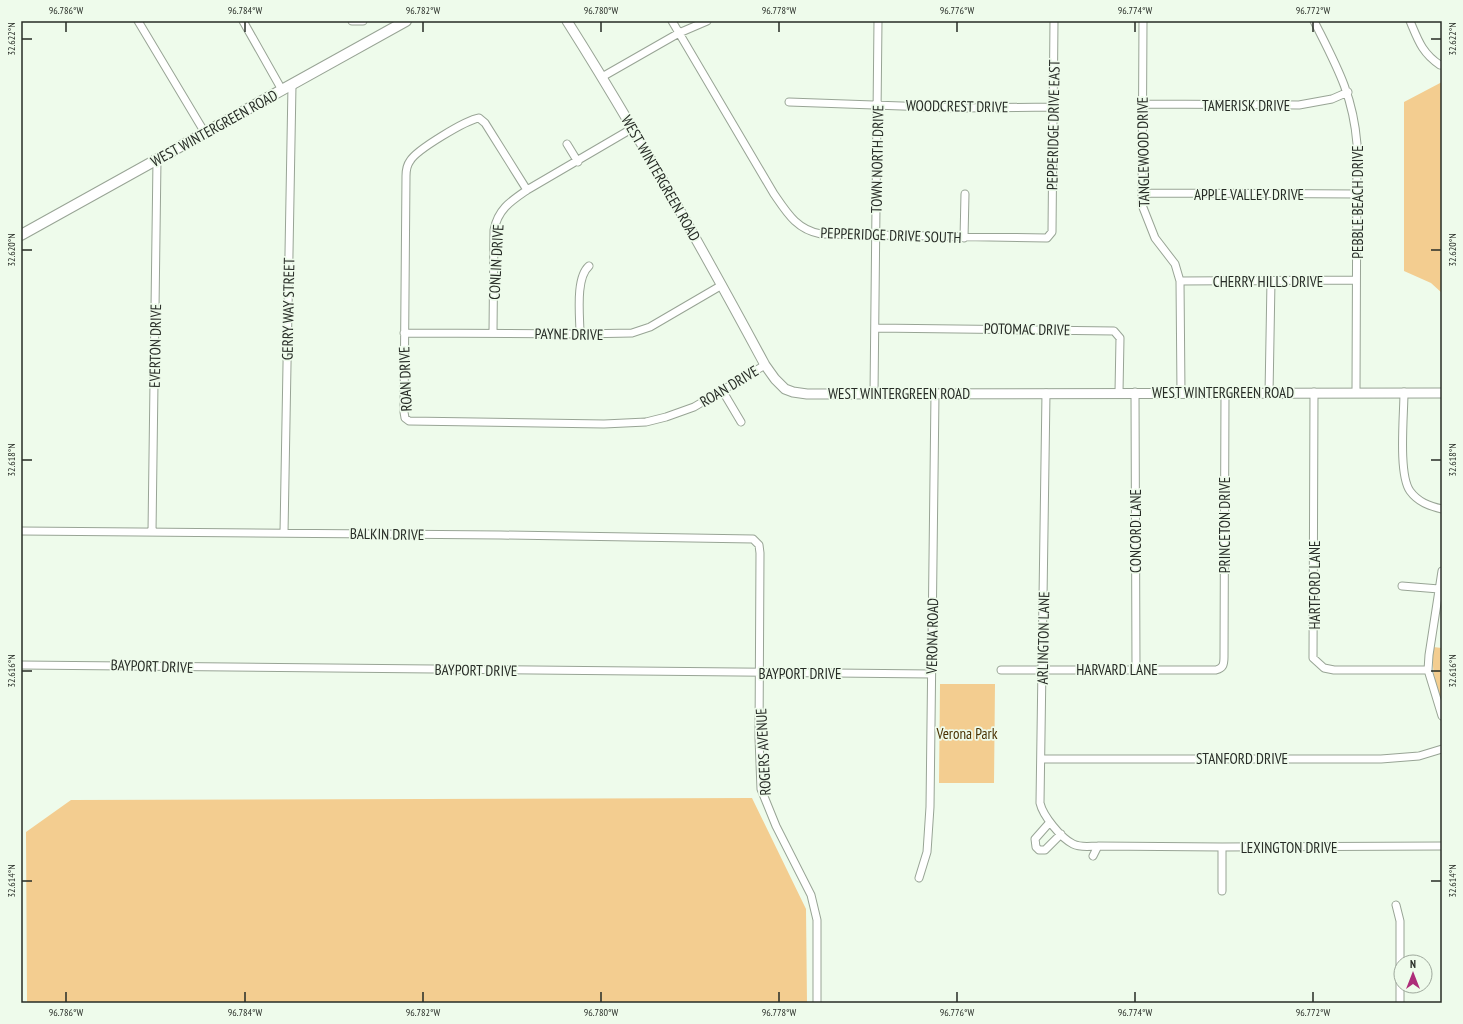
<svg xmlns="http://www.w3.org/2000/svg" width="1463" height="1024" viewBox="0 0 1463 1024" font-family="'PT Sans Narrow',sans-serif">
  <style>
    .green { fill: #f3cd90 }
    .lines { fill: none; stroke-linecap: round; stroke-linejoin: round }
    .minor-casing { stroke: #98a495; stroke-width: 9 }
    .tertiary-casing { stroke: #98a495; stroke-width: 11 }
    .secondary-casing { stroke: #98a495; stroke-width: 12 }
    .minor { stroke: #fff; stroke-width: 7 }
    .tertiary { stroke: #fff; stroke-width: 9 }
    .secondary { stroke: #fff; stroke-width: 10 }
    .ticks { fill: none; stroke: #272c26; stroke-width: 1.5 }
    .labels { text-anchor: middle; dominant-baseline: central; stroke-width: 3.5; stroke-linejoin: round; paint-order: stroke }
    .street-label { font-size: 15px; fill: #272c26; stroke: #eefbeb }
    .park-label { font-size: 15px; fill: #4a3100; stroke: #eefbeb }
    .neatline { fill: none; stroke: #272c26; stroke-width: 1.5 }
    .ticks-label { font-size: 10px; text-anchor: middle; fill: #272c26 }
  </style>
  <rect width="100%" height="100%" fill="#eefbeb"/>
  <path class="green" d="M1442,82v211l-11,-10 -27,-12v-169z
    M1433,647l9,1v59c-6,-21 -11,-38 -9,-60z
    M940,684h55l-1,99h-55z
    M752,798l54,111 1,94h-780l-1,-171 45,-32z"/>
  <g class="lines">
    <defs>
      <path id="minor" d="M138,21l67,112
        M243,21l39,69
        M352,21h11
        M672,21l102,173c13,19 23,36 47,40l226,4 5,-6 2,-211
        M1143,21l-1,184 13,33 20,26 5,17 1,112
        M1314,21c22,44 39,73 43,123l-1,248
        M1410,21c8,19 12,32 30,44
        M602,77l77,-44 28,-12
        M789,102l169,6 96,-1
        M1142,104l157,1 33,-6 16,-7
        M567,144l11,18
        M527,190l-42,-67 -6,-5c-13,2 -63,32 -69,43 -3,4 -4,10 -4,15l-2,236 1,6 4,3 195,3 42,-2 20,-5 28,-10 71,-42
        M1142,193l215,1
        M964,238l1,-44
        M1180,281l176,-1
        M875,328l239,3 6,7 -1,54
        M404,333l176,1 52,-1 18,-6 72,-42
        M493,333l1,-103c4,-21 17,-29 33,-40l106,-62
        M580,334c0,-17 -5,-56 9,-68
        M722,390l19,32
        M1135,392l1,277
        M1314,392l-1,266 11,10 10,2h94
        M1404,392c0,23 -6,82 6,99 8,11 19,15 32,18
        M1046,393l-6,410c3,13 21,35 33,41 8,4 17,2 25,2
        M874,394l4,-373
        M1269,394l2,-113
        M21,531l480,4 252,4 6,6 1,8 -1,185 2,51 15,37 35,69 6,25v83
        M152,532l5,-372
        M284,533l8,-448
        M1442,571l-13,84 -1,15 14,46
        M1402,586l37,3
        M21,665l910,9
        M1001,670h215c7,-2 8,-5 8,-13l1,-264
        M1041,759h340l38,-3 23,-7
        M1050,822l-15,17 1,8 3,3h6l16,-16
        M1222,847v44
        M1093,856l5,-10 124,1 220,-1
        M919,878l8,-26 3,-45 5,-413
        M1396,905l4,16v82"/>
      <path id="tertiary" d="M567,21c71,112 135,227 198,344l10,14 10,10 8,3 14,2 635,-1"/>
      <path id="secondary" d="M21,235l385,-214"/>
    </defs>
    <use href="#minor" class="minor-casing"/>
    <use href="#tertiary" class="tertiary-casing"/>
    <use href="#secondary" class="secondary-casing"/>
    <use href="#minor" class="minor"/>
    <use href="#tertiary" class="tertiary"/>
    <use href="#secondary" class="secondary"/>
  </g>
  <path class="ticks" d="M66,22v10M245,22v10M423,22v10M601,22v10M779,22v10M957,22v10M1135,22v10M1313,22v10M22,39h10M1431,39h10M22,250h10M1431,250h10M22,460h10M1431,460h10M22,671h10M1431,671h10M22,881h10M1431,881h10M66,992v10M245,992v10M423,992v10M601,992v10M779,992v10M957,992v10M1135,992v10M1313,992v10"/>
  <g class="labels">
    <g class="street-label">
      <text x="1246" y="105">TAMERISK DRIVE</text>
      <text transform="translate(957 106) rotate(1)">WOODCREST DRIVE</text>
      <text transform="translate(1053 125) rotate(-89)">PEPPERIDGE DRIVE EAST</text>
      <text transform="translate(214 128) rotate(-29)">WEST WINTERGREEN ROAD</text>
      <text transform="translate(1143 152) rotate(-91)">TANGLEWOOD DRIVE</text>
      <text transform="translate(877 159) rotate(-89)">TOWN NORTH DRIVE</text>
      <text transform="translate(661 178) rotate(60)">WEST WINTERGREEN ROAD</text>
      <text x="1249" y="194">APPLE VALLEY DRIVE</text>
      <text transform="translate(1357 202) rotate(-90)">PEBBLE BEACH DRIVE</text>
      <text transform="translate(891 235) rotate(2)">PEPPERIDGE DRIVE SOUTH</text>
      <text transform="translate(496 262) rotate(-87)">CONLIN DRIVE</text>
      <text x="1268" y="281">CHERRY HILLS DRIVE</text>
      <text transform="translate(288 309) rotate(-89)">GERRY WAY STREET</text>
      <text transform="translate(1027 329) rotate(1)">POTOMAC DRIVE</text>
      <text transform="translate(569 334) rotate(1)">PAYNE DRIVE</text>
      <text transform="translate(155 346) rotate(-89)">EVERTON DRIVE</text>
      <text transform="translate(405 379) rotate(-92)">ROAN DRIVE</text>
      <text transform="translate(729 386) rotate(-31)">ROAN DRIVE</text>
      <text x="1223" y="392">WEST WINTERGREEN ROAD</text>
      <text x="899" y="393">WEST WINTERGREEN ROAD</text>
      <text transform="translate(1224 525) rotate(-90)">PRINCETON DRIVE</text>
      <text transform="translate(1135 531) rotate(-90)">CONCORD LANE</text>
      <text transform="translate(387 534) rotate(1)">BALKIN DRIVE</text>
      <text transform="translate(1314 585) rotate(-90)">HARTFORD LANE</text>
      <text transform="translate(932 636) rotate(-89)">VERONA ROAD</text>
      <text transform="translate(1043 638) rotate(-89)">ARLINGTON LANE</text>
      <text transform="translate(152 666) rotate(2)">BAYPORT DRIVE</text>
      <text x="1117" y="669">HARVARD LANE</text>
      <text transform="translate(476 670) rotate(1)">BAYPORT DRIVE</text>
      <text x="800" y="673">BAYPORT DRIVE</text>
      <text transform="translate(763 752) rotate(-93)">ROGERS AVENUE</text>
      <text x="1242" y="758">STANFORD DRIVE</text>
      <text x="1289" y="847">LEXINGTON DRIVE</text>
    </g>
    <g class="park-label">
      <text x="967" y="733">Verona Park</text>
    </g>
  </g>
  <rect width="1463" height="1024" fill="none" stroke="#eefbeb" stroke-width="44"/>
  <g transform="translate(1413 974)"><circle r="19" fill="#eefbeb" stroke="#9ea89c"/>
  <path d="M0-3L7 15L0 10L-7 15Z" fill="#ad2d79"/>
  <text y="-6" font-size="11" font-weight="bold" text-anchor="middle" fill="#272c26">N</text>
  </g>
  <rect x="22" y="22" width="1419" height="980" class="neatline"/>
  <g class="ticks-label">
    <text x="66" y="14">96.786°W</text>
    <text x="245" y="14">96.784°W</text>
    <text x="423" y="14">96.782°W</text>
    <text x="601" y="14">96.780°W</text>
    <text x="779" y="14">96.778°W</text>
    <text x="957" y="14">96.776°W</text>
    <text x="1135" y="14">96.774°W</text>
    <text x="1313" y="14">96.772°W</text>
    <text transform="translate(11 39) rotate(-90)" y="4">32.622°N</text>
    <text transform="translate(1452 39) rotate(-90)" y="4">32.622°N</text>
    <text transform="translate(11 250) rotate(-90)" y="4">32.620°N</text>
    <text transform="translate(1452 250) rotate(-90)" y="4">32.620°N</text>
    <text transform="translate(11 460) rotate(-90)" y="4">32.618°N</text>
    <text transform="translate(1452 460) rotate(-90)" y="4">32.618°N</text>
    <text transform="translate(11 671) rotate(-90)" y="4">32.616°N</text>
    <text transform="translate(1452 671) rotate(-90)" y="4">32.616°N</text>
    <text transform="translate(11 881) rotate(-90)" y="4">32.614°N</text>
    <text transform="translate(1452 881) rotate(-90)" y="4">32.614°N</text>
    <text x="66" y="1016">96.786°W</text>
    <text x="245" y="1016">96.784°W</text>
    <text x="423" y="1016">96.782°W</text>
    <text x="601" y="1016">96.780°W</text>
    <text x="779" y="1016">96.778°W</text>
    <text x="957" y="1016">96.776°W</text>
    <text x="1135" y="1016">96.774°W</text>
    <text x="1313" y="1016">96.772°W</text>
  </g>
</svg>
